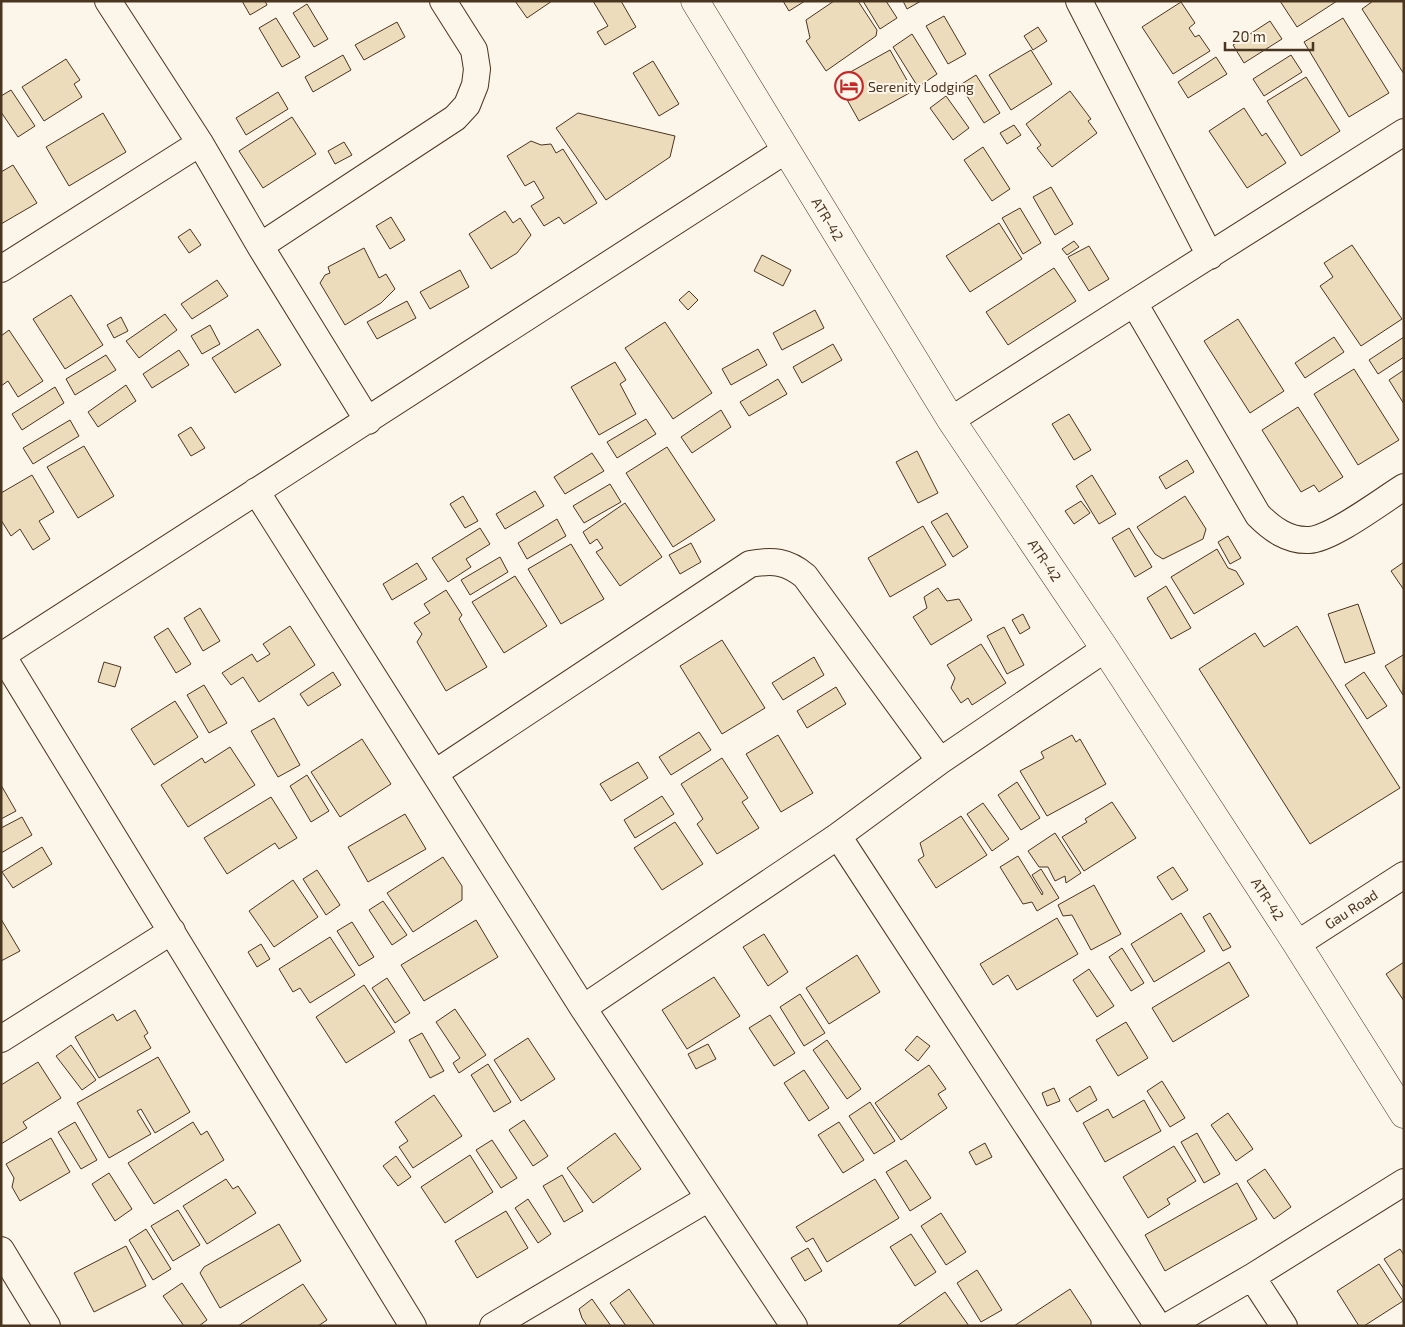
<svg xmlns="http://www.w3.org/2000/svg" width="1405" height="1327" viewBox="0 0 1405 1327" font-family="'Exo 2',sans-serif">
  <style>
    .building { fill: #ecdcbc; stroke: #4a3520 }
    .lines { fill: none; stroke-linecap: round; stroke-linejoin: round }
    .street-casing { stroke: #4a3520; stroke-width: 28 }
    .secondary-casing { stroke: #4a3520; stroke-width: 29 }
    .street { stroke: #fbf6e9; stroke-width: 26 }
    .secondary { stroke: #fbf6e9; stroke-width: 28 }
    .labels { text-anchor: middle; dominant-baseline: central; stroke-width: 4; stroke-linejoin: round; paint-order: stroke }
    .poi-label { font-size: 14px; fill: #4a3520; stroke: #fbf6e9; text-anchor: start }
    .street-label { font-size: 14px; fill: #4a3520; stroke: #fbf6e9 }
  </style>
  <rect width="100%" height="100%" fill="#fbf6e9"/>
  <path class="building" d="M242,1h23l2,4 -17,10z
    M515,1h37l-25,17z
    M593,1h28l15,26 -31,18 -8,-13 11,-6z
    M783,1h22l-16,10z
    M834,1h24l19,29 -1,6 -50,35 -20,-30 4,-3 -4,-18z
    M863,1h23l11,17 -17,11z
    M903,1h18l-14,8z
    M1280,1h57l-40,26z
    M1373,1h31v73l-42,-65z
    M1181,2l14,21 -6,5 6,9 4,-2 11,16 -37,23 -31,-47z
    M307,4l21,35 -14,8 -21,-34z
    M944,16l22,38 -18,10 -22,-38z
    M276,18l24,39 -18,10 -23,-39z
    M1343,18l46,75 -40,24 -45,-75z
    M1270,21l12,18 -38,24 -11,-18z
    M397,22l8,15 -41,23 -9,-15z
    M1038,27l9,14 -14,9 -9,-14z
    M912,34l25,40 -19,13 -25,-40z
    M890,50l23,41 -54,30 -23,-41z
    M1031,50l21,34 -41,26 -22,-35z
    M343,55l8,15 -38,22 -8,-15z
    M1291,55l11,17 -38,24 -11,-17z
    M1216,57l11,17 -39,24 -10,-16z
    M66,59l14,21 -6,4 8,13 -38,24 -22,-34z
    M653,61l26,43 -20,12 -26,-43z
    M976,75l24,38 -16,10 -24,-38z
    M1306,77l34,54 -39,25 -34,-55z
    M11,90l24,36 -17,11 -17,-25v-16z
    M1070,91l21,28 -3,2 9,12 -45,34 -15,-19 4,-3 -15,-21z
    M278,92l10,17 -42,26 -10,-17z
    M946,96l23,32 -16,12 -23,-32z
    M1244,108l18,28 4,-3 20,30 -39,25 -38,-57z
    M103,113l23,39 -57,34 -23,-39z
    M578,113l97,23 -5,21 -64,43 -50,-72z
    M292,117l24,37 -53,34 -24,-37z
    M1014,125l7,10 -14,9 -7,-11z
    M531,141l10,4 10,-1 5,9 7,-4 34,54 -33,21 -5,-7 -15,9 -13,-20 13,-8 -10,-17 -9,5 -18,-30z
    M344,142l8,13 -17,9 -7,-13z
    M983,147l27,42 -18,12 -28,-41z
    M13,165l24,38 -36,21v-52z
    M1051,187l22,37 -18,11 -22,-38z
    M1020,208l21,35 -18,11 -21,-36z
    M505,211l8,12 7,-5 11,17 -14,18 -26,16 -22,-35z
    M391,217l14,23 -15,9 -14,-23z
    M999,223l23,36 -52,33 -24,-36z
    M190,229l11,16 -12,8 -11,-16z
    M1074,241l5,6 -12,8 -5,-6z
    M1352,245l50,74 -41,27 -41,-60 13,-9 -9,-14z
    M1089,246l20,33 -20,12 -21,-34z
    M364,248l15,30 7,-4 9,15 -14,14 -36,22 -25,-42 5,-8 5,-2 -2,-6z
    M762,255l29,15 -8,16 -29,-15z
    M1054,268l22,33 -68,44 -22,-33z
    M460,270l9,17 -39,22 -10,-17z
    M217,280l11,16 -36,23 -11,-15z
    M689,291l9,9 -10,10 -9,-10z
    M71,295l32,50 -38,24 -32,-50z
    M407,301l9,17 -39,21 -10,-17z
    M815,310l9,18 -42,22 -9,-17z
    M165,314l12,16 -38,28 -13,-17z
    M121,317l7,14 -14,7 -7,-13z
    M1238,319l46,72 -34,22 -46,-72z
    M665,322l47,71 -39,26 -48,-71z
    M210,325l10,19 -18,10 -11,-18z
    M258,329l23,36 -46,28 -23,-35z
    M9,330l34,51 -25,16 -10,-16 -7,5v-50z
    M1334,337l10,15 -39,26 -10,-15z
    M1404,337v20l-26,17 -9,-14z
    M833,344l9,16 -40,23 -9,-16z
    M758,349l9,16 -36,20 -9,-16z
    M179,350l10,15 -37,23 -9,-14z
    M106,355l10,15 -41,25 -9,-16z
    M615,362l11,18 -6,4 16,30 -37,21 -28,-48z
    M1354,369l45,71 -41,25 -44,-71z
    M1404,370v34l-15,-24z
    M778,379l9,15 -38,22 -9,-14z
    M126,385l10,16 -38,26 -10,-15z
    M55,387l9,16 -42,27 -10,-16z
    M1298,407l45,70 -24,15 -5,-7 -13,7 -39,-62z
    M721,410l10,17 -39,26 -11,-16z
    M1069,414l22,36 -17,10 -22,-36z
    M646,419l10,15 -39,24 -10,-16z
    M70,420l9,16 -46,28 -10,-16z
    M191,427l14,21 -14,8 -13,-21z
    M84,446l30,50 -36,22 -31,-51z
    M667,447l48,73 -42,27 -47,-74z
    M917,451l21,42 -20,10 -22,-41z
    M592,453l12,18 -39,23 -11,-17z
    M1187,460l7,12 -28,17 -7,-12z
    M32,475l22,37 -15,9 11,18 -17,11 -13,-21 -9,7 -10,-16v-27z
    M1092,475l24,39 -17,10 -23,-38z
    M610,484l11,18 -37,21 -11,-17z
    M535,491l9,15 -39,23 -9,-15z
    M463,496l15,25 -13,7 -15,-24z
    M1185,496l21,33 -3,10 -40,20 -8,-5 -18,-27z
    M1081,501l9,12 -16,11 -9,-13z
    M625,503l37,54 -42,29 -24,-34 7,-4 -6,-9 -7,5 -7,-12z
    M947,513l21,34 -15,10 -22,-35z
    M557,519l9,17 -39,23 -9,-16z
    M923,526l23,39 -56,32 -22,-39z
    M480,528l10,16 -24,15 5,8 -23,15 -16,-24z
    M1129,528l23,39 -17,10 -23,-39z
    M1228,536l13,22 -11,6 -12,-22z
    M691,543l10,19 -21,12 -11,-19z
    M571,544l33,55 -43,25 -33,-55z
    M1217,549l11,19 8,3 8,13 -50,30 -23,-37z
    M500,557l8,15 -38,23 -9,-15z
    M1404,562v28l-13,-19z
    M417,563l10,16 -35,21 -9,-16z
    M515,576l32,50 -43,27 -32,-51z
    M1166,586l25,42 -20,11 -24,-41z
    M938,588l9,13 12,-2 13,21 -41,25 -18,-28 14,-9 -3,-11z
    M446,590l16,25 -3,4 28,48 -41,24 -29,-49 5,-8 -8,-11 16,-10 -6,-9z
    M1358,604l17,49 -30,10 -17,-49z
    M200,608l20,33 -17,10 -19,-33z
    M1023,614l7,14 -10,6 -8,-14z
    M290,626l25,39 -56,37 -16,-25 -12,8 -9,-12 30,-19 5,8 13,-8 -7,-10z
    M1297,626l103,162 -90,56 -111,-175 56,-36 9,14z
    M1004,627l20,38 -17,9 -20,-38z
    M168,628l23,36 -15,9 -22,-36z
    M722,640l43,68 -43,26 -42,-68z
    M981,644l25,39 -34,22 -4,-7 -7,5 -10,-15 4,-10 -8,-13z
    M1403,655l1,2 -1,38 -18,-29z
    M814,657l10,18 -41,25 -11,-17z
    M104,662l17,5 -6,20 -17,-5z
    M333,672l8,13 -33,21 -8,-12z
    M1364,672l23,34 -20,13 -22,-34z
    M204,685l23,38 -18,10 -22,-38z
    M836,687l10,17 -39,24 -10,-17z
    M175,701l23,36 -44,28 -23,-36z
    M274,718l26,47 -22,12 -27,-46z
    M699,732l12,18 -40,25 -12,-18z
    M778,735l35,58 -32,19 -35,-58z
    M1072,735l4,7 4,-3 26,45 -59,32 -27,-45 24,-13 -3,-6z
    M362,739l29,45 -51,33 -29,-45z
    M230,747l25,38 -67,42 -27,-42 41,-27 3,5z
    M722,758l26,40 -6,4 17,26 -42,26 -20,-30 6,-5 -22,-35z
    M638,762l10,16 -37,23 -11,-17z
    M307,775l22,36 -18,11 -21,-36z
    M1017,782l23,36 -19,12 -23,-35z
    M1,785l15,26 -15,8z
    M662,796l12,18 -39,24 -11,-18z
    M271,797l26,41 -18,11 -4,-6 -48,31 -23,-36z
    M1112,802l24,36 -52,33 -22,-34 25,-15 -2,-3z
    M983,803l26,36 -17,12 -25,-37z
    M405,814l21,35 -58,33 -20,-35z
    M961,816l26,39 -51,33 -18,-28 6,-4 -4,-13z
    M22,817l10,18 -31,18v-25z
    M675,822l28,42 -41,26 -28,-42z
    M1055,833l26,40 -15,10 -1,-7 -10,5 -7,-14h-9l-11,-16z
    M42,847l10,17 -39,24 -11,-16z
    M1018,856l24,39 1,-2 -11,-18 9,-6 18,29 -22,13 -5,-9 -9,2 -23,-37z
    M443,857l19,29v14l-49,32 -26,-39z
    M1173,867l15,23 -16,10 -15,-23z
    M317,870l23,35 -14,10 -23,-36z
    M293,880l25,37 -44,30 -25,-36z
    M1094,885l27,49 -30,16 -19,-35 -9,1 -5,-11z
    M383,901l24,34 -15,10 -23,-35z
    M1181,913l24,38 -51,31 -23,-38z
    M1210,913l21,34 -8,4 -20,-34z
    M1057,918l21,36 -61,36 -9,-15 -15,10 -13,-21z
    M1,919l19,32 -19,10z
    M476,920l22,37 -74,44 -23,-36z
    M352,922l22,35 -15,9 -22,-35z
    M764,934l24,38 -20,14 -25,-39z
    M330,937l25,38 -45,28 -10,-15 -7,4 -14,-23z
    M261,944l9,15 -13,8 -9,-15z
    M1122,948l22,35 -13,8 -22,-34z
    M857,955l23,37 -51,32 -23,-36z
    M1229,962l20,34 -76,46 -21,-34z
    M1404,962v39l-18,-27z
    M1089,969l25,37 -17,11 -24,-37z
    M714,977l26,39 -53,33 -25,-39z
    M387,978l23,35 -15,10 -23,-35z
    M364,985l31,47 -49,31 -30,-46z
    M800,994l25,39 -21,13 -24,-39z
    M455,1009l31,46 -27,18 -6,-10 7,-5 -24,-36z
    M135,1010l13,23 -4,3 7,12 -52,30 -24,-41 38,-23 4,7z
    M770,1015l25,38 -21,13 -25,-38z
    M1126,1022l22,36 -30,18 -22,-36z
    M422,1033l22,38 -14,7 -21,-38z
    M917,1036l13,10 -12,15 -13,-11z
    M528,1038l27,41 -34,22 -27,-41z
    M827,1040l34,49 -14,10 -34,-49z
    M708,1044l8,15 -20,10 -8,-15z
    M71,1045l25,35 -14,10 -26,-34z
    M158,1057l32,55 -35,21 -14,-24 -4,2 14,23 -42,24 -32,-55z
    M38,1062l23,36 -38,24 4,6 -26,16v-59z
    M488,1064l23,38 -17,10 -23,-37z
    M929,1065l17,24 -8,5 9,14 -46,32 -26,-37z
    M804,1070l25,38 -20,13 -25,-38z
    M1162,1081l23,37 -15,9 -23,-36z
    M1090,1086l7,14 -20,12 -8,-13z
    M1054,1088l6,13 -13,5 -5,-13z
    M434,1095l28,41 -49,32 -14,-21 9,-6 -13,-19z
    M1144,1100l17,31 -56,31 -22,-39 25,-14 5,9z
    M870,1102l25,39 -21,13 -25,-38z
    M1228,1113l25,36 -17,12 -25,-36z
    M524,1120l24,36 -15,10 -24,-36z
    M75,1122l22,38 -16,9 -23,-37z
    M193,1122l8,13 6,-4 17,29 -70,44 -26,-41z
    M839,1122l25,38 -21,13 -25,-38z
    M615,1133l26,36 -48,34 -26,-35z
    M1197,1133l23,41 -16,9 -23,-41z
    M51,1138l19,34 -50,29 -8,-14 2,-9 -8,-14z
    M492,1140l25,38 -16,10 -25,-38z
    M985,1143l7,14 -16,8 -7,-13z
    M1174,1146l22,35 -29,18 3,5 -22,14 -25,-41z
    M470,1155l23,37 -48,31 -24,-36z
    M396,1156l15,21 -13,9 -15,-20z
    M906,1160l25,38 -21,13 -24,-39z
    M1265,1169l26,38 -17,12 -27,-38z
    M109,1173l23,36 -17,12 -23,-37z
    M562,1175l21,36 -19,11 -21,-36z
    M226,1179l7,10 5,-3 18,27 -49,31 -24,-38z
    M875,1179l24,39 -72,44 -14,-24 -7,4 -10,-15z
    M1237,1183l20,36 -92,52 -20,-36z
    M528,1199l23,35 -13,9 -23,-35z
    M178,1210l22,35 -27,16 -22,-35z
    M506,1211l22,37 -51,30 -22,-37z
    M941,1213l25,39 -20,13 -25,-39z
    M279,1224l22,37 -81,47 -20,-35 4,-6z
    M146,1229l25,40 -18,11 -24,-40z
    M911,1234l25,38 -21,14 -25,-39z
    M126,1246l20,40 -52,26 -20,-39z
    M808,1248l14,23 -17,10 -14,-23z
    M1400,1249l4,6v34l-20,-30z
    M1379,1264l24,37 -39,25h-5l-22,-35z
    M977,1270l25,40 -21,12 -24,-39z
    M182,1283l25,37 -8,6h-15l-21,-30z
    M303,1284l24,36 -9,6h-80z
    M629,1289l26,37h-29l-16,-23z
    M1070,1289l21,32v5h-77z
    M945,1292l24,34h-72z
    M592,1299l19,27h-24l-5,-8 -3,-9z"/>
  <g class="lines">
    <defs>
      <path id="street" d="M108,1l92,142 60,103 108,175
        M1079,1l131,255
        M260,246l195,-128 12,-13 8,-20 2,-16 -3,-19 -31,-49
        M1,269l199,-126
        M1134,303l270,-171
        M951,420l183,-117 124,212c14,14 30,26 51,25 23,-1 74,-40 95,-53
        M256,491l327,517 211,318
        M2,655l411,671
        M1,656l785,-506
        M435,773l315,-209c23,-4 37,-3 55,12l135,185
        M838,836l320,490
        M1297,944l107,-69
        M583,1008l255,-172 102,-75 165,-112
        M1,1039l171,-108
        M1,1250l46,76
        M1252,1277l32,49
        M493,1326l216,-128
        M1168,1326l84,-49 152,-95"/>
      <path id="secondary" d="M695,1l256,419 154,229 192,295 107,170"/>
    </defs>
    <use href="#street" class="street-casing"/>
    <use href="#secondary" class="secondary-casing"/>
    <use href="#street" class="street"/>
    <use href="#secondary" class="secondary"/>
  </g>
  <defs>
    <symbol id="hotel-ring" viewBox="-11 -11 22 22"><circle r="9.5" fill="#fbf6e9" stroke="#c62828" stroke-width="1.5"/><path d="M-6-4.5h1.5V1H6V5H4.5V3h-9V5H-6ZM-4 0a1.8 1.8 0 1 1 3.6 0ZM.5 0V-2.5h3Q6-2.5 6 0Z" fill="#c62828"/></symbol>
  </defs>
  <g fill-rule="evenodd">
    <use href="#hotel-ring" x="833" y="70" width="32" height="32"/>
  </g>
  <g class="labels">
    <g class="poi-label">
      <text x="868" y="86">Serenity Lodging</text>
    </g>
    <g class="street-label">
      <text transform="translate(828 219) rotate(59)">ATR-42</text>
      <text transform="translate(1045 560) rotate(56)">ATR-42</text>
      <text transform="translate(1268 899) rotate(57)">ATR-42</text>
      <text transform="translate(1351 909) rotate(-33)">Gau Road</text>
    </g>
  </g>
  <rect width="1405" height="1327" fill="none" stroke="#4a3520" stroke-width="5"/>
  <path d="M1225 42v8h88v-8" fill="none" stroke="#4a3520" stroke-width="2.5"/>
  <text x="1232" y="42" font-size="15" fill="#4a3520" stroke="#fbf6e9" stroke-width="4" paint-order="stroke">20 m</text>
</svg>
